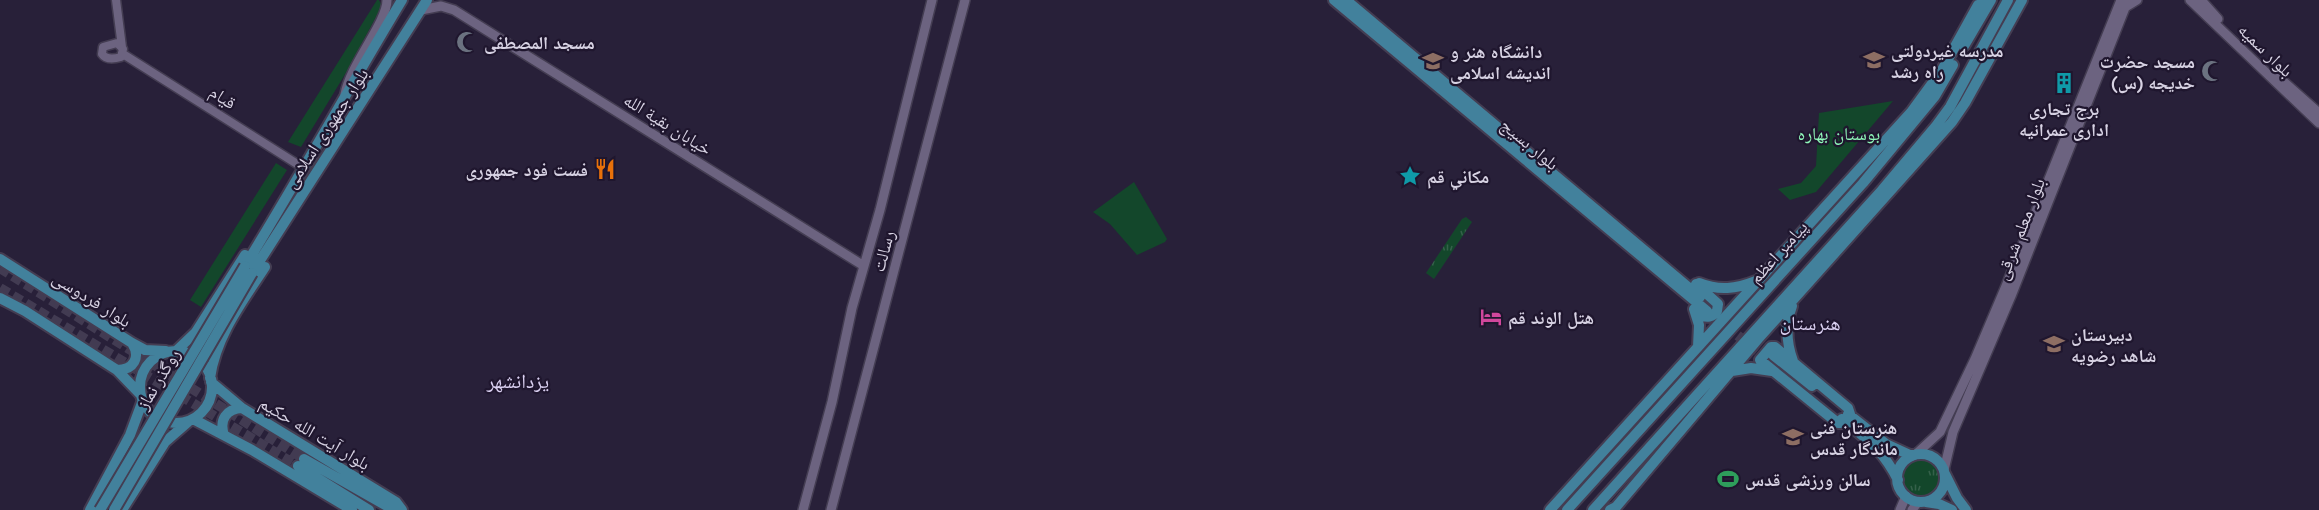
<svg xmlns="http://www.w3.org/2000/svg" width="2319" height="510" viewBox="0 0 2319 510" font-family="Quicksand,'Noto Naskh Arabic',sans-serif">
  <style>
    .grass { fill: url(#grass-tufts) }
    .park { fill: #13472b }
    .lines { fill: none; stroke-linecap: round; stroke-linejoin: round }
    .primary-tunnel { stroke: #423b52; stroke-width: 10; stroke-dasharray: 10 5; stroke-linecap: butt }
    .tertiary-casing { stroke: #443d52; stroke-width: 11 }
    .secondary-casing { stroke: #443d52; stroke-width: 12 }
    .primary-casing { stroke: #443d52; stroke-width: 14 }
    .tertiary { stroke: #6c6380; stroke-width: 8 }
    .secondary { stroke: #6c6380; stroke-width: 9 }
    .primary { stroke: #42819c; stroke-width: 10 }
    .primary-bridge-casing { stroke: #443d52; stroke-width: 14; stroke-linecap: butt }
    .primary-bridge { stroke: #42819c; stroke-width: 10 }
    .labels { text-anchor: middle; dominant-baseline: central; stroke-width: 4.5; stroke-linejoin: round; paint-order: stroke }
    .poi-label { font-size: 18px; font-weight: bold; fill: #d7d2e3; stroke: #1f162e; text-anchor: start }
    .street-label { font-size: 18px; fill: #d7d2e3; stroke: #1f162e }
    .park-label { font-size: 18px; fill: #8ff7b9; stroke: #1f162e }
    .neighbourhood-label { font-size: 20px; fill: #dad0f1; stroke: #1f162e }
  </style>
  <defs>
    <pattern id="grass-tufts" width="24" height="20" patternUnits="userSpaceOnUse" patternTransform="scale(1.5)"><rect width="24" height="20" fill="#13472b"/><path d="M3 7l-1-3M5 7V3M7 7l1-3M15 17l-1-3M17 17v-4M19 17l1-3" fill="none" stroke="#35614a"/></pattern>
  </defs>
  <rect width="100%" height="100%" fill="#282039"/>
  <path class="grass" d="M1466,217l6,5 -38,57 -8,-6 36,-54z
    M1901 478a20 20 0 1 1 40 0a20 20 0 1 1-40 0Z"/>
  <path class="park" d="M377,0h2l3,6 -35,65 -46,76 -13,-5z
    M1893,101l-77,91 -26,8 -12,-11 23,-6 15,-17 3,-53z
    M276,163l11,7 -86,137 -11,-7z
    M1134,182l33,57 -2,3 -28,13 -27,-31 -17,-12z"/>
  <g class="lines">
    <path class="primary-tunnel" d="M0,268l304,191
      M0,288l298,178
      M1714,317l55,43"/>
    <defs>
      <path id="tertiary" d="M116,0l6,47
        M117,43l6,6 -2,8c-7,2 -15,3 -19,-3l1,-7z
        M123,54l182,115"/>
      <path id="secondary" d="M2190,0l129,123
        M2201,0l17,19
        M2124,8l13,-8
        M421,10l20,-4 13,4 410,256
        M2276,75l43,38
        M345,94c5,-29 42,-72 42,-94
        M1915,455l25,-23 35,-73 31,-73 115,-286
        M1944,470l9,-38 58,-136 117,-296
        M803,510l29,-108 20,-94 28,-98 52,-210
        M831,510l134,-510
        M1900,510l6,-14
        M1912,510l6,-8"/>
      <path id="primary" d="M1334,0l373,311
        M1346,0l354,297
        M1964,46l27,-46
        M0,259l132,84 13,7 21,1
        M245,266c54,-88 104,-178 157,-266
        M252,273l175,-273
        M1699,283c20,8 37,6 57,-2
        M1696,284l22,20 -1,7c-4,6 -11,8 -17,3
        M0,298l25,13 92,59 24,25
        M1792,306c-7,19 -6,36 1,55
        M1694,309l5,16 -1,22
        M140 387a36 36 0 1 1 72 0a36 36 0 1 1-72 0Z
        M175,352l21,-20 49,-77
        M1773,355l39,31
        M117,370c17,0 24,-13 15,-27
        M1732,371l19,-3 21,3
        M210,378c6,-42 32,-76 55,-111
        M211,382l31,26 154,94 6,8
        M1848,414l38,30 26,12
        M193,419l59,31 100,60
        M1842,419c26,21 41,31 56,61
        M1847,423h-9l-4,-3 -74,-60 11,-13h4l73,61 3,9
        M224,435c-5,-15 2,-26 18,-27
        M1897 478a24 24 0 1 1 48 0a24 24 0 1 1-48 0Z
        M304,459l90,51
        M298,466l71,44
        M1945,474l12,24 9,12
        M1926,502l13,2 13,6
        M90,510l40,-75 13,-35
        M122,510l43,-68 23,-20
        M1550,510l362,-399 30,-41 36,-65 11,-2
        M1567,510l296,-327 72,-87 18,-31
        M1593,510l289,-320 54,-64 14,-19 58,-107
        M1610,510l6,-3 142,-168 194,-217 13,-19 57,-103"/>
    </defs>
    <use href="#tertiary" class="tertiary-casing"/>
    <use href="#secondary" class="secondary-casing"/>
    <use href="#primary" class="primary-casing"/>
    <use href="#tertiary" class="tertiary"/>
    <use href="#secondary" class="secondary"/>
    <use href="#primary" class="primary"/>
    <defs>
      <path id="primary-bridge" d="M100,510l145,-244
        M114,510l138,-237"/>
    </defs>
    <use href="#primary-bridge" class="primary-bridge-casing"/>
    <use href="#primary-bridge" class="primary-bridge"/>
  </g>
  <defs>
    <symbol id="mosque-bare" viewBox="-9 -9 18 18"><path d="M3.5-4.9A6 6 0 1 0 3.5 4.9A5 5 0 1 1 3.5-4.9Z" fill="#6b7280" stroke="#1f162e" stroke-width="2.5" paint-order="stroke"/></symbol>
    <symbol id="school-bare" viewBox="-9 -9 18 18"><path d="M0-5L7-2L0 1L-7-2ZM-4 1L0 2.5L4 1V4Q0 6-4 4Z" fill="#8d6e63" stroke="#1f162e" stroke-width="2.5" paint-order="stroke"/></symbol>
    <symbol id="university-bare" viewBox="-9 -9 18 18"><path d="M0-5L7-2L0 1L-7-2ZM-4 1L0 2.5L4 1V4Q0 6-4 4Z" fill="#8d6e63" stroke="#1f162e" stroke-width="2.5" paint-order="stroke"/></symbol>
    <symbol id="building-bare" viewBox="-9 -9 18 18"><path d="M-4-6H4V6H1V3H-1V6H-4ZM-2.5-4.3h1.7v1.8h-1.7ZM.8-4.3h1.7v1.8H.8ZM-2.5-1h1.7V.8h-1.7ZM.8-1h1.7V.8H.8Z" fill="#0f9aa8" stroke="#1f162e" stroke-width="2.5" paint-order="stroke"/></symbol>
    <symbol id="restaurant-bare" viewBox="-9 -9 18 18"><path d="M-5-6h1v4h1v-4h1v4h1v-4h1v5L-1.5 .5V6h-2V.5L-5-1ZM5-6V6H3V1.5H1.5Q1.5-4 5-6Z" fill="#e8710a" stroke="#1f162e" stroke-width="2.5" paint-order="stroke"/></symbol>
    <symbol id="sight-bare" viewBox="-9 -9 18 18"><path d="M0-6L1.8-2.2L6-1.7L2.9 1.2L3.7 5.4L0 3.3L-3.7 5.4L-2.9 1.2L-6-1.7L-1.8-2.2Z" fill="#0f9aa8" stroke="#1f162e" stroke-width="2.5" paint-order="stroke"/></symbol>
    <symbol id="hotel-bare" viewBox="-9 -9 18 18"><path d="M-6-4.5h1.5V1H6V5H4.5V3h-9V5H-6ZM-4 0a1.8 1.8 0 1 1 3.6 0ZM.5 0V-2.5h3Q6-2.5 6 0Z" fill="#d1479c" stroke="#1f162e" stroke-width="2.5" paint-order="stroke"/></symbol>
    <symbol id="stadium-bare" viewBox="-9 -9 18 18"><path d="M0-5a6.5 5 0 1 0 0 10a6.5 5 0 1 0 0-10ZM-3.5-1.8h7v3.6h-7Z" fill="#2e9e5b" stroke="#1f162e" stroke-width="2.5" paint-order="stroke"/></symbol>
  </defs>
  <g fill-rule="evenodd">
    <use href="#mosque-bare" x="452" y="27" width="30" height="30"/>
    <use href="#school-bare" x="1859" y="45" width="30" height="30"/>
    <use href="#university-bare" x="1418" y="46" width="30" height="30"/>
    <use href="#mosque-bare" x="2197" y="56" width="30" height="30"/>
    <use href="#building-bare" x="2049" y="68" width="30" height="30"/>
    <use href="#restaurant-bare" x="590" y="154" width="30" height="30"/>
    <use href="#sight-bare" x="1395" y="161" width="30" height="30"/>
    <use href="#hotel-bare" x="1476" y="302" width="30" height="30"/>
    <use href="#school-bare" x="2039" y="329" width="30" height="30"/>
    <use href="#school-bare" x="1778" y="422" width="30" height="30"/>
    <use href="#stadium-bare" x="1713" y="464" width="30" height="30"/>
  </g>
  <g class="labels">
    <g class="poi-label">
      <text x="484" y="42">مسجد المصطفی</text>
      <text x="1891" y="50">مدرسه غیردولتی<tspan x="1891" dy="21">راه رشد</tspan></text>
      <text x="1450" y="51">دانشگاه هنر و<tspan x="1450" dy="21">اندیشه اسلامی</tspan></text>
      <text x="2195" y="61" text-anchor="end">مسجد حضرت<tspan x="2195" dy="21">خدیجه (س)</tspan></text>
      <text x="2064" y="108" text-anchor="middle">برج تجاری<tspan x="2064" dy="21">اداری عمرانیه</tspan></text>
      <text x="588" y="169" text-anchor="end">فست فود جمهوری</text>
      <text x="1427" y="176">مكاني قم</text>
      <text x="1508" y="317">هتل الوند قم</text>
      <text x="2071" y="334">دبیرستان<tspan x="2071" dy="21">شاهد رضویه</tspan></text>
      <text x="1810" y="427">هنرستان فنی<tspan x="1810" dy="21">ماندگار قدس</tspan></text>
      <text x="1745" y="479">سالن ورزشی قدس</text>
    </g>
    <g class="street-label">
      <text transform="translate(2266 50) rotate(44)">بلوار سمیه</text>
      <text transform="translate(223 97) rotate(33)">قیام</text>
      <text transform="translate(668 124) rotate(32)">خیابان بقیة الله</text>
      <text transform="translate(326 128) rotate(-57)">بلوار جمهوری اسلامی</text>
      <text transform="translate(1530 144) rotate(40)">بلوار بسیج</text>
      <text transform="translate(2020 229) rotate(-69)">بلوار معلم شرقی</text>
      <text transform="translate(883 251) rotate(-75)">رسالت</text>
      <text transform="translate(1778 252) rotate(-48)">پیامبر اعظم</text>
      <text transform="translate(92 299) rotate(32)">بلوار فردوسی</text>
      <text transform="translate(158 379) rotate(-59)">روگذر نماز</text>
      <text transform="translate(315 433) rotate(31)">بلوار آیت الله حکیم</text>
    </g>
    <g class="park-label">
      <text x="1839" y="133">بوستان بهاره</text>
    </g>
    <g class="neighbourhood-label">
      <text x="1810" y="322">هنرستان</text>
      <text x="518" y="380">یزدانشهر</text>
    </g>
  </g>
</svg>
